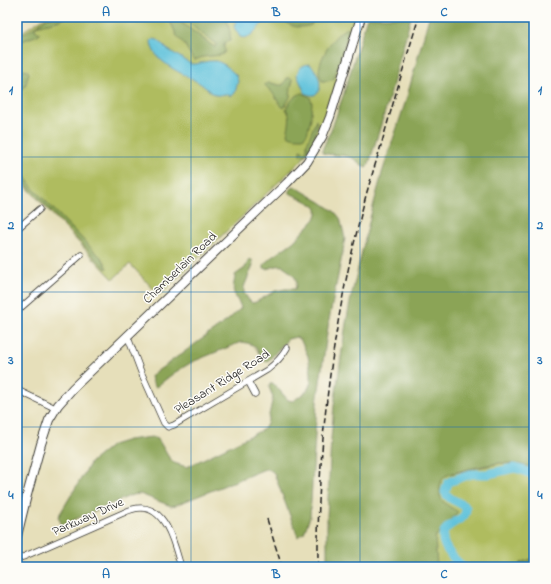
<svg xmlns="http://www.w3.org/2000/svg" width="551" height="584" viewBox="0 0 551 584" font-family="'Indie Flower',sans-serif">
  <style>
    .green { fill: #afbc5f; stroke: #666c3e }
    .forest { fill: #8ba456; stroke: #546039 }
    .water { fill: #5dc1da; stroke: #3c6e7b }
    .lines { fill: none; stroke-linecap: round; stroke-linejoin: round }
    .river { stroke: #5dc1da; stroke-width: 9 }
    .street-casing { stroke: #3a3934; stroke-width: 7 }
    .secondary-casing { stroke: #3a3934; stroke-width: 10 }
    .street { stroke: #fff; stroke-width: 5.5 }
    .secondary { stroke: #fff; stroke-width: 8 }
    .rail { stroke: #1c1c1c; stroke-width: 1.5; stroke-dasharray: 6 3; stroke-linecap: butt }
    .grid { fill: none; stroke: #1f6fb2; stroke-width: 1; stroke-opacity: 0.55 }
    .labels { text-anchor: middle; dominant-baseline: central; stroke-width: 3; stroke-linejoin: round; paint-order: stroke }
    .street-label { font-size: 13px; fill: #1c1c1c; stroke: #fdfcf7 }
    .neatline { fill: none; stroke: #1f6fb2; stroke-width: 1.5 }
    .grid-label { font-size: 13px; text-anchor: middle; font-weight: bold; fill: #1f6fb2 }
  </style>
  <rect width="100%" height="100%" fill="#fdfcf7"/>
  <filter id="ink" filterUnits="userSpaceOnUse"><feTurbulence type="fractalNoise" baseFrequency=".025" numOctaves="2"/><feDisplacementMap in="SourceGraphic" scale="8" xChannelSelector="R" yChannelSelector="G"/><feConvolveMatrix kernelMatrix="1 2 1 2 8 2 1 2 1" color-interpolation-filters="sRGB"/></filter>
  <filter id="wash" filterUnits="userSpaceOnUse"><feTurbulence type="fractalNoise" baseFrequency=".012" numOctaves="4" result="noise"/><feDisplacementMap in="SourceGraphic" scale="16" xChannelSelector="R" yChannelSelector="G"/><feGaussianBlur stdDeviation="0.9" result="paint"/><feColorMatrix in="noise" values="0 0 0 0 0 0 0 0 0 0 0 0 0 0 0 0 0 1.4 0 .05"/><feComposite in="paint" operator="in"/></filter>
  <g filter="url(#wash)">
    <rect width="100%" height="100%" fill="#e6dfba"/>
    <path class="green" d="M45,17h312l-32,104c-6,15 -14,28 -24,40l-142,134 -29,-31 -17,15 -96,-102v-142z
      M501,463l27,3 6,2v90l-13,5 -2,4h-85l-7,-88z"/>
    <path class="forest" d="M48,17h18l-5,3 -25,6 -1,2v2l5,3 -2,2 -21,8v-6l13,-7z
      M150,17h22l1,1 5,2 31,23 1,1 5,3 1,-1v-2l-36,-27h45c4,8 6,15 5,24l-4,1c-3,3 -2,5 -1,9l-1,2 -3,2 -18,2 -8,3 -2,-1 -9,-15 -7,-8 -7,-15 -5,-3h-13z
      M286,17l18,2 5,-2h8l-3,3 -3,5c-8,3 -19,3 -25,-3l-1,-4z
      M367,17h44l-21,78 -21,69 -3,3c-6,-2 -9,-7 -14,-9 -8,-4 -20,-2 -29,-5l-1,-3 11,-25 11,-32z
      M429,17h105v451c-8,-3 -25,-5 -34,-5 -7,1 -50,9 -54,13 -5,3 -6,9 -6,14 -2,12 9,16 18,22l-23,25 2,30h-110v-50l4,-78 3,-34 12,-82 5,-26 19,-79 12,-45 24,-73z
      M347,28l2,1 -15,50 -6,2h-6c-1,-3 -3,-6 -3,-9 0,-13 15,-39 28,-44z
      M23,69l4,1 2,3 -3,11 -2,4 -5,4v8l-2,7c0,-10 -3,-32 6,-38z
      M287,78h3l3,2 -2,7 -1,10 -6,11c-6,-4 -6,-8 -10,-13 -2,-4 -6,-6 -9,-10v-1c7,-3 11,2 18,1z
      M302,93l8,4 2,6 -1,10v5l-4,16 -4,4c-5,0 -13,0 -16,-4 2,-9 5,-17 -1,-25 4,-8 8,-13 16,-16z
      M316,120c2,5 0,8 -1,13 -2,10 -4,16 -12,23l-3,-1v-5l4,2 3,-3v-5z
      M17,166l16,22 61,63 9,8 4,8v2l-2,-1 -88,-93z
      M294,186l27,16 13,9 6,7 5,20 -2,13 -14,69 -12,83 -7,114 -6,16 -6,4 -24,-64c-3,-3 -5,-4 -9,-4l-89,36 -5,1 -31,-12 -8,1 -70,30 -4,-8 33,-55 21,-17 16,-5 24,-3 6,2 10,17 6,7 13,4 77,-38 3,-5 6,-27 -4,-10 1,-3h4l14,16 5,1 14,-10 4,-9v-9l-3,-17 -7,-15 -5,-4 -8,2 -20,22h-4c-9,-11 -5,-17 -23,-19l-49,20 -18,11 -18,14 -2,-1 -3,-9 2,-3 38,-27 37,-27 13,-12c-1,-6 -6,-9 -7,-15 -2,-6 1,-12 1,-18l10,-7 4,-9 3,1 1,5 -9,22v6l5,7 3,3 4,-1 19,-11 10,-2h10c3,-9 1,-11 -5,-17 -2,-1 -3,-3 -5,-5 -5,-3 -13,0 -18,2l-3,-1v-3l5,-6 24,-17 22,-23c1,-3 3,-6 2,-10 -3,-6 -23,-13 -29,-17z
      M534,558v9h-15l2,-4z"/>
    <path class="water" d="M240,17h26c-3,7 -7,10 -12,15 -4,4 -7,7 -14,5l-6,-10 2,-6z
      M153,39l5,1 9,9 24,15h5l13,-3h8l8,4 11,10 2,6 -3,12 -4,3c-7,-4 -9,0 -15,-1 -5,-2 -11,-8 -15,-11 -16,-10 -49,-21 -50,-43z
      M309,64c8,4 17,26 5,31 -3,1 -6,-1 -9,-2l-8,-18c2,-7 5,-10 12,-11z"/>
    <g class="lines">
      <path class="river" d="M463,567c-8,-7 -21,-20 -20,-31 0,-6 7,-11 12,-14 7,-5 11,-5 11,-14 -6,-7 -17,-7 -21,-16l3,-9 3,-2 20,-7h17l26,-6 8,2 12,5"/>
    </g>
  </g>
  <g filter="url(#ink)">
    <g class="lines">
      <defs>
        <path id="street" d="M17,229l23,-20
          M17,311l64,-56
          M127,335l14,37 23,51 4,4 6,-2 93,-55c9,-7 15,-13 20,-22
          M248,381l7,13
          M17,390l38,18
          M17,559l6,-2 100,-44c6,-3 12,-5 18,-5 26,0 34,39 40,59"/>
        <path id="secondary" d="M17,536l10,-41 14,-51 8,-24 9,-15 15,-17 214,-205 20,-21 15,-25 8,-20 31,-100"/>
      </defs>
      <use href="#street" class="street-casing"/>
      <use href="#secondary" class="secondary-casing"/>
      <use href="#street" class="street"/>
      <use href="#secondary" class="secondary"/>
      <path class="rail" d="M267,519l15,48
        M318,567c-1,-116 13,-232 41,-344 6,-27 15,-54 23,-81 12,-42 24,-84 37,-125"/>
    </g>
  </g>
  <path class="grid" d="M191,17v550M360,17v550M17,157h517M17,292h517M17,427h517"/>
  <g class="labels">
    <g class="street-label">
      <text transform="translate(180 268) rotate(-44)">Chamberlain Road</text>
      <text transform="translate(222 382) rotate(-32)">Pleasant Ridge Road</text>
      <text transform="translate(88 517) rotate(-24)">Parkway Drive</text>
    </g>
  </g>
  <rect width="551" height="584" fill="none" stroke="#fdfcf7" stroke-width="44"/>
  <rect x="22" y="22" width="507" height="540" class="neatline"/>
  <g class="grid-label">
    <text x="106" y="16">A</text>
    <text x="276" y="16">B</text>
    <text x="444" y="16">C</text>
    <text x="11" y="94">1</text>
    <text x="540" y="94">1</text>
    <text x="11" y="229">2</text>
    <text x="540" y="229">2</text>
    <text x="11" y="364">3</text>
    <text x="540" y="364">3</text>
    <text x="11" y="499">4</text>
    <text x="540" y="499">4</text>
    <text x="106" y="578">A</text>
    <text x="276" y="578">B</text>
    <text x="444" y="578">C</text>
  </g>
</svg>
